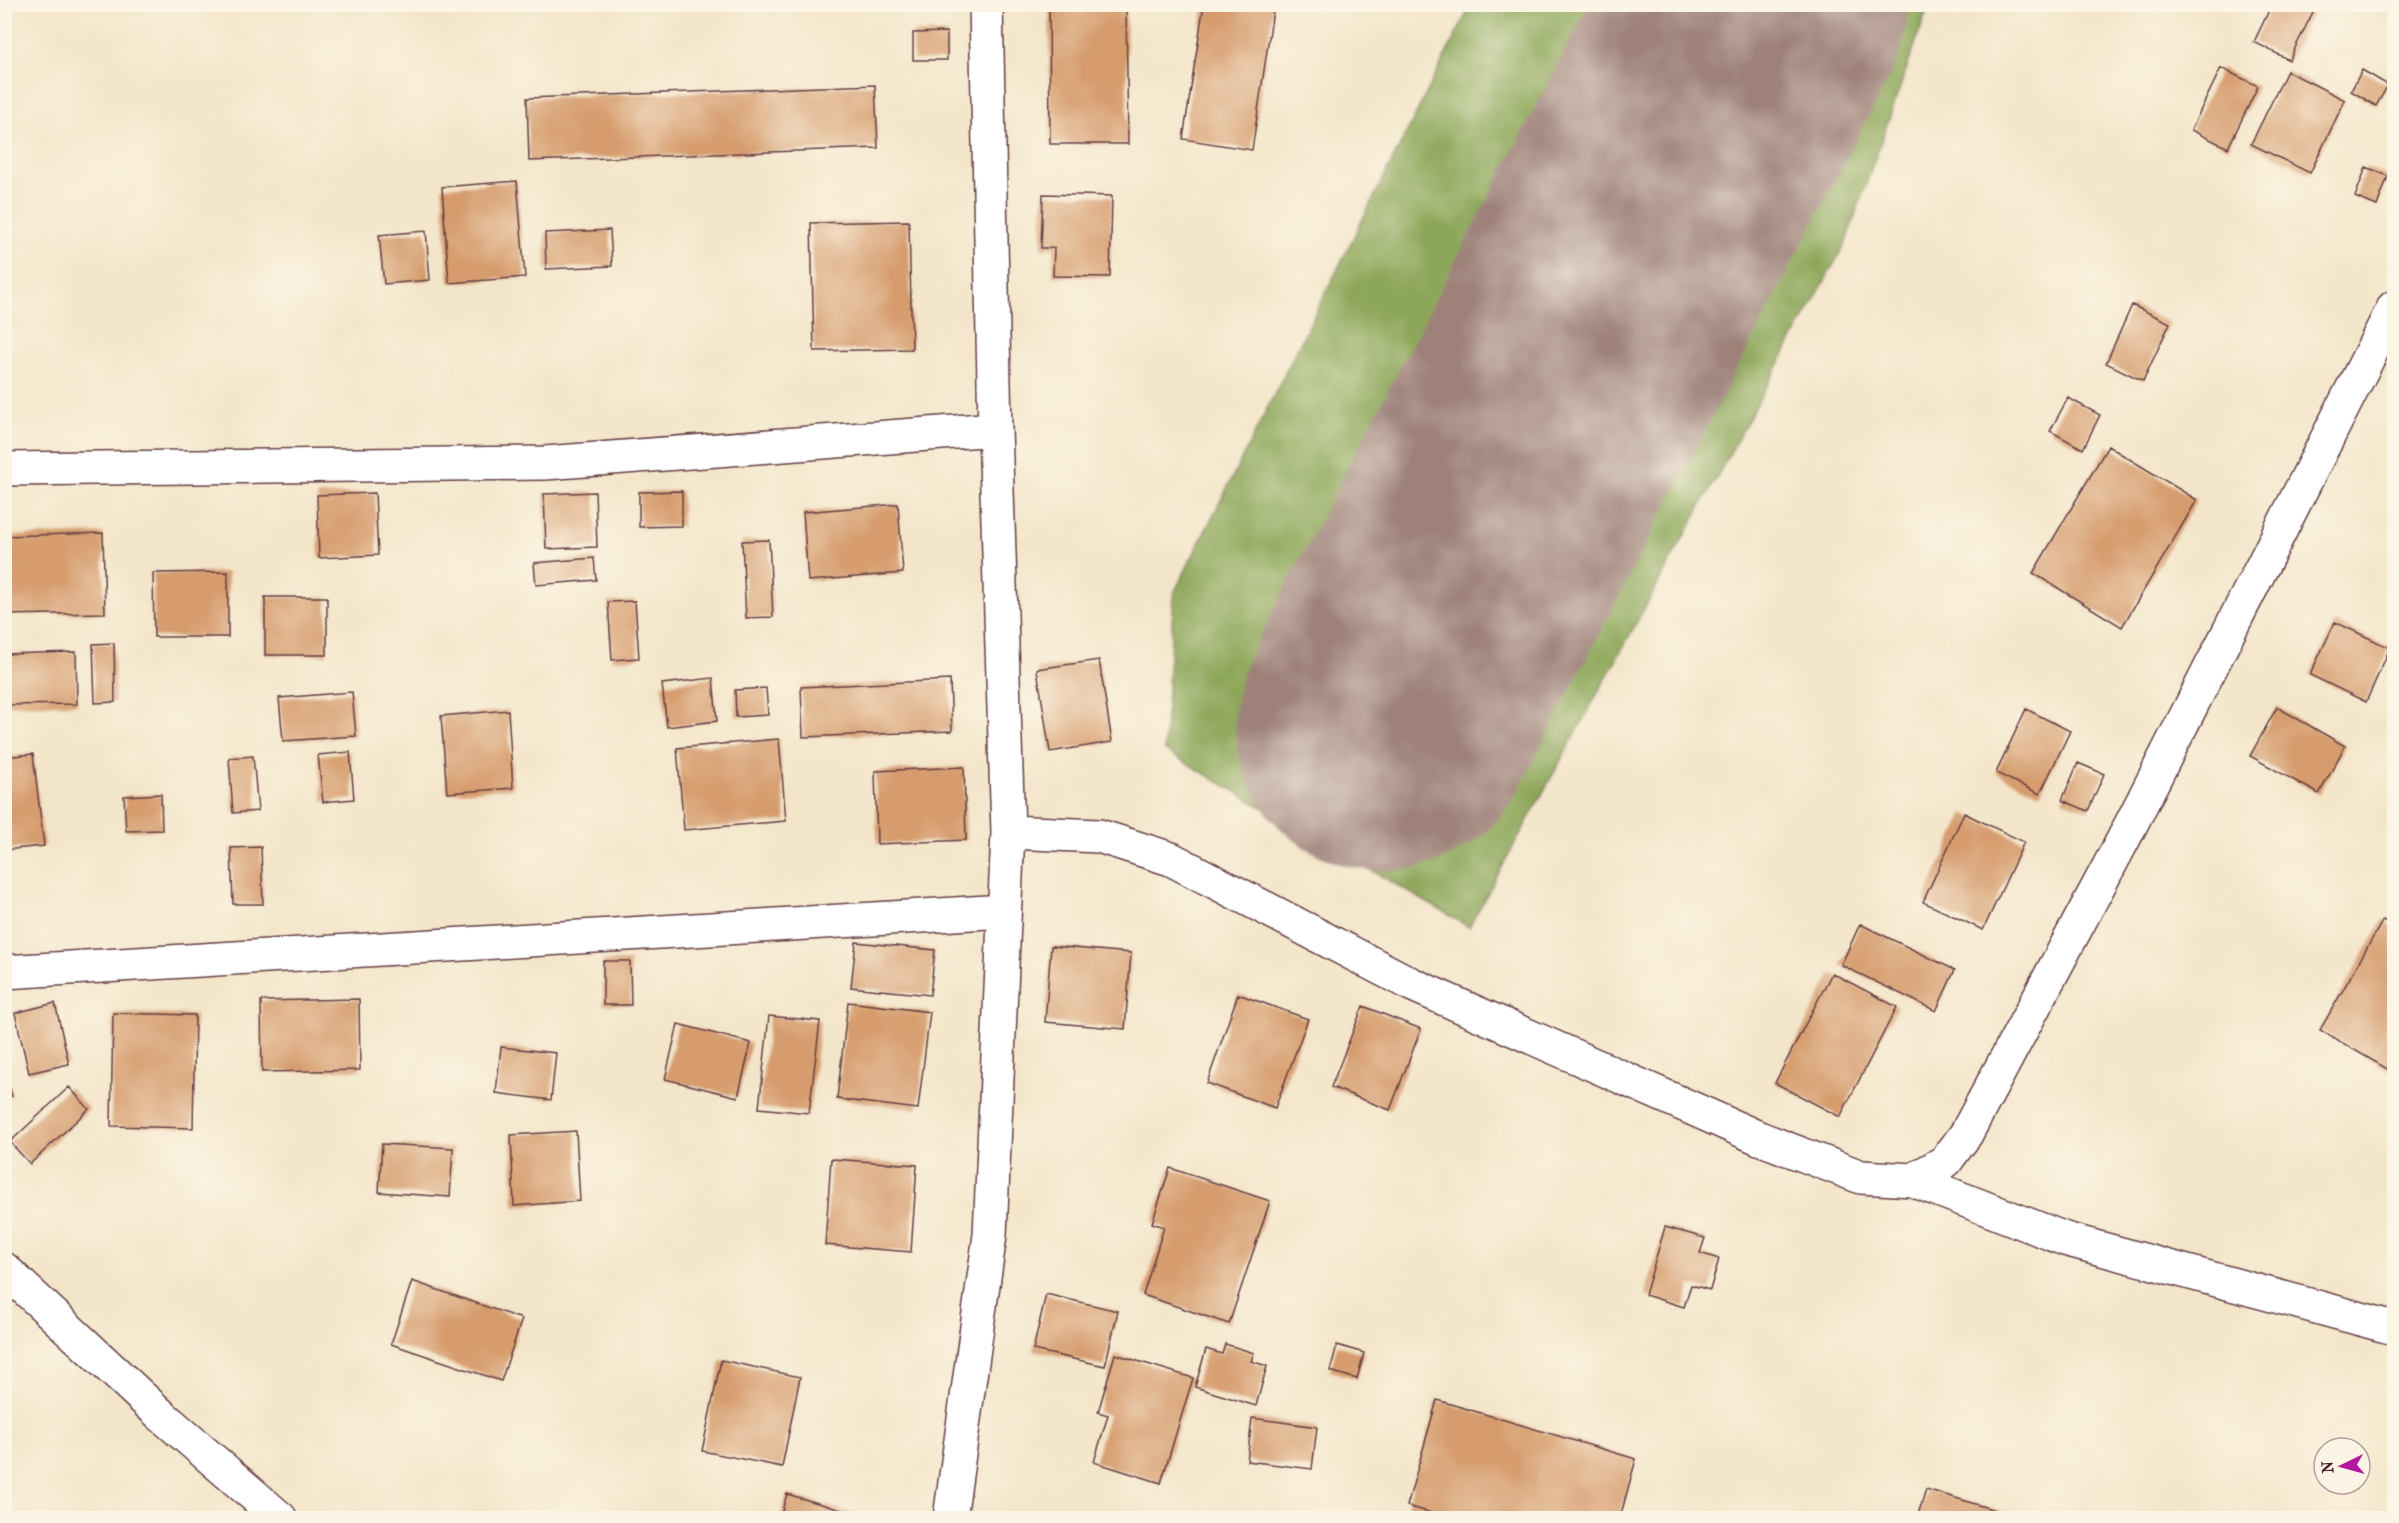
<svg xmlns="http://www.w3.org/2000/svg" width="2399" height="1523" viewBox="0 0 2399 1523" font-family="'IM FELL French Canon',serif">
  <style>
    .forest { fill: #8da75a; stroke: #6c6342; stroke-width: 1.5 }
    .lines { fill: none; stroke-linecap: round; stroke-linejoin: round }
    .runway { stroke: #9e827a; stroke-width: 300 }
    .building { fill: #d69c6d }
    .minor-casing { stroke: #633d43; stroke-width: 36 }
    .minor { stroke: #fff; stroke-width: 33 }
  </style>
  <rect width="100%" height="100%" fill="#fcf5e5"/>
  <filter id="ink" filterUnits="userSpaceOnUse"><feTurbulence type="fractalNoise" baseFrequency=".0167" numOctaves="2"/><feDisplacementMap in="SourceGraphic" scale="12" xChannelSelector="R" yChannelSelector="G"/><feConvolveMatrix kernelMatrix="1 2 1 2 8 2 1 2 1" color-interpolation-filters="sRGB"/></filter>
  <filter id="wash" filterUnits="userSpaceOnUse"><feTurbulence type="fractalNoise" baseFrequency=".008" numOctaves="4" result="noise"/><feDisplacementMap in="SourceGraphic" scale="24" xChannelSelector="R" yChannelSelector="G"/><feGaussianBlur stdDeviation="1.35" result="paint"/><feColorMatrix in="noise" values="0 0 0 0 0 0 0 0 0 0 0 0 0 0 0 0 0 1.4 0 .05"/><feComposite in="paint" operator="in"/></filter>
  <g filter="url(#wash)">
    <rect width="100%" height="100%" fill="#f3e5c9"/>
    <path class="forest" d="M1471,5h458l-84,239 -376,683 -305,-177 10,-157z"/>
    <g class="lines">
      <path class="runway" d="M1385,721l373,-717"/>
    </g>
    <g id="blocks">
      <path class="building" d="M1204,4h70l-22,146 -69,-11z
        M2272,4h45l-28,56 -35,-18z
        M1049,7h77l2,137h-78z
        M947,32v28h-34v-27z
        M2221,68l37,18 -30,62 -37,-18z
        M2362,70l26,15 -12,21 -25,-15z
        M2287,71l58,29 -35,73 -59,-29z
        M875,85l3,63 -349,13 -2,-63z
        M2366,167l22,9 -11,30 -22,-9z
        M517,181l8,96 -76,6 -7,-96z
        M1043,194l69,2 -2,81 -57,-1 1,-28h-13z
        M909,221l3,128 -98,2 -3,-128z
        M610,230l2,36 -66,3 -1,-36z
        M426,231l4,49 -46,4 -5,-49z
        M2132,305l38,18 -27,58 -37,-18z
        M2068,398l32,17 -17,34 -33,-18z
        M2108,446l89,54 -75,127 -89,-54z
        M682,491v35l-43,1v-35z
        M595,492l2,55 -51,2 -2,-55z
        M375,493l3,62 -59,3 -2,-63z
        M898,504l5,69 -95,8 -5,-69z
        M103,533l2,80 -101,2v-79z
        M769,540l4,77 -27,1 -4,-77z
        M594,558l2,22 -60,5 -2,-22z
        M228,572v65h-74l-1,-64z
        M265,597h62v58h-62z
        M635,601l4,57 -27,2 -4,-58z
        M2335,622l55,26 -24,54 -56,-27z
        M114,643l1,59 -20,1 -2,-59z
        M76,652l1,52 -73,1v-51z
        M1099,660l13,82 -62,10 -13,-83z
        M713,678l4,43 -50,6 -5,-43z
        M950,680l2,51 -149,6 -2,-50z
        M766,688l2,27 -32,2 -1,-27z
        M352,692l4,44 -73,5 -4,-43z
        M2277,707l68,39 -26,48 -69,-38z
        M2026,709l44,22 -30,63 -44,-21z
        M508,710l5,78 -66,5 -6,-77z
        M779,739l7,82 -102,9 -7,-82z
        M350,752l4,47 -31,3 -5,-47z
        M33,754l11,92 -40,4v-93z
        M253,756l5,55 -25,2 -4,-55z
        M2078,763l26,11 -16,37 -26,-11z
        M964,767l2,73 -89,4 -2,-73z
        M161,794l1,36 -36,1 -2,-35z
        M1964,813l60,29 -41,88 -60,-28z
        M261,847l2,57h-30l-2,-56z
        M2383,920l11,7v146l-74,-43z
        M1860,924l95,46 -19,41 -95,-46z
        M856,942l79,8 -5,45 -79,-8z
        M1051,946l80,7 -6,76 -80,-7z
        M603,961h27l1,44h-28z
        M1832,973l65,34 -57,110 -65,-34z
        M1238,994l70,25 -33,89 -68,-25z
        M359,999l1,71 -98,2 -1,-71z
        M848,1002l82,10 -12,97 -81,-10z
        M55,1003l14,61 -40,9 -14,-60z
        M1363,1006l58,23 -31,81 -59,-23z
        M113,1013l82,2 -2,113 -82,-2z
        M769,1016l51,5 -11,92 -50,-5z
        M678,1024l73,19 -13,54 -73,-18z
        M501,1047l55,6 -5,47 -55,-7z
        M4,1066l8,30 -8,1z
        M69,1087l20,22 -59,55 -20,-22z
        M576,1131l4,70 -66,5 -3,-71z
        M382,1144l71,4 -3,49 -71,-5z
        M831,1159l86,6 -6,87 -86,-7z
        M1170,1168l100,33 -41,123 -86,-29 21,-68 -12,-4z
        M1665,1227l40,11 -5,15 19,6 -9,31 -19,-5 -7,22 -39,-12z
        M412,1281l110,38 -21,62 -110,-37z
        M1046,1294l72,17 -13,55 -72,-16z
        M1225,1344l29,9 -3,8 16,5 -11,40 -61,-19 11,-38 16,5z
        M1337,1345l27,8 -7,26 -27,-8z
        M1115,1354l78,24 -32,105 -67,-21 14,-47 -10,-3z
        M721,1360l79,17 -18,90 -80,-16z
        M1437,1400l199,59 -16,59h-171l-42,-12z
        M1252,1418l65,9 -5,42 -65,-8z
        M1926,1489l95,29h-104z
        M787,1494l68,20 -1,4h-74z"/>
    </g>
  </g>
  <g filter="url(#ink)">
    <use href="#blocks" fill-opacity="0" stroke="#633d43" stroke-width="1.5"/>
    <g class="lines">
      <defs>
        <path id="minor" d="M4,469l541,-6 450,-34
          M1008,832l91,4 72,23 240,125 348,154 102,39 52,3 33,-19 20,-27 157,-294 271,-533
          M4,972l1000,-61
          M1913,1180l152,59 329,89
          M4,1269l157,146 119,103
          M950,1518l40,-283 18,-403 -13,-403 -9,-425"/>
      </defs>
      <use href="#minor" class="minor-casing"/>
      <use href="#minor" class="minor"/>
    </g>
  </g>
  <rect width="2399" height="1523" fill="none" stroke="#fcf5e5" stroke-width="24"/>
  <g transform="translate(2342 1466) rotate(265)"><circle r="28" fill="#fcf5e5" stroke="#b59f9b" stroke-width="1.5"/>
  <path d="M0-4.5L10 22L0 15L-10 22Z" fill="#b5179e"/>
  <text y="-9" font-size="16" font-weight="bold" text-anchor="middle" fill="#4a1f2b">N</text>
  </g>
</svg>
